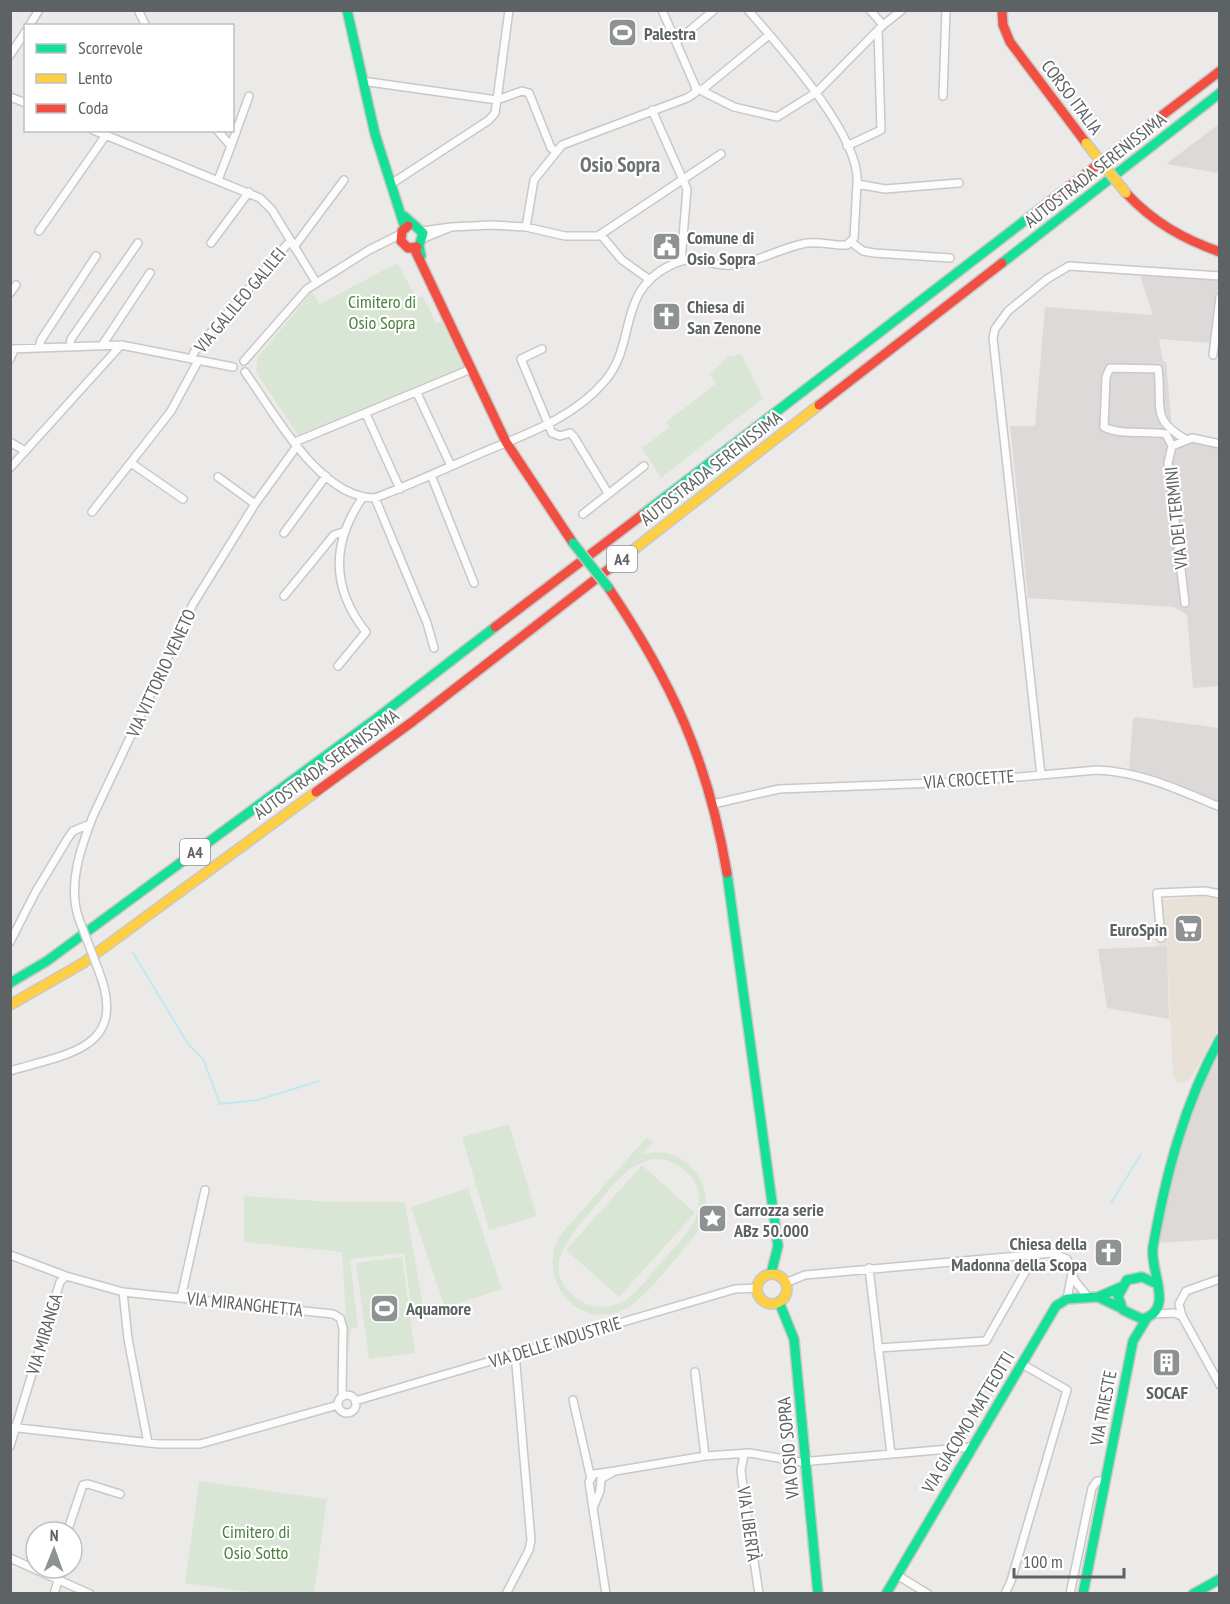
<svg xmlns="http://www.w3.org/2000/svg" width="1230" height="1604" viewBox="0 0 1230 1604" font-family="'PT Sans Narrow',sans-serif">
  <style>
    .commercial { fill: #e8e1d8 }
    .industrial { fill: #dcd9d8 }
    .green { fill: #dae6d5; fill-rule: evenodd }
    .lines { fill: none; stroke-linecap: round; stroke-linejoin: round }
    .stream { stroke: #c1e8f1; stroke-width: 2 }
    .street-casing { stroke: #c9c8c7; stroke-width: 10 }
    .fast-casing { stroke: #c8c8c7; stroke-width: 12 }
    .slow-casing { stroke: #c8c8c7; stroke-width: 12 }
    .jam-casing { stroke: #c8c8c7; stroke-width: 12 }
    .street { stroke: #fcfcfc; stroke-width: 7 }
    .fast { stroke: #16e098; stroke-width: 9 }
    .slow { stroke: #ffcf43; stroke-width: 9 }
    .jam { stroke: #f24e42; stroke-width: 9 }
    .street-bridge-casing { stroke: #c9c8c7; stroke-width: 10; stroke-linecap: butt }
    .fast-bridge-casing { stroke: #c8c8c7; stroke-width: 12; stroke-linecap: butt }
    .slow-bridge-casing { stroke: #c8c8c7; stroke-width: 12; stroke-linecap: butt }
    .street-bridge { stroke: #fcfcfc; stroke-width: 7 }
    .fast-bridge { stroke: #16e098; stroke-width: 9 }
    .slow-bridge { stroke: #ffcf43; stroke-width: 9 }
    .labels { text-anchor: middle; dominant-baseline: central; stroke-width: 4.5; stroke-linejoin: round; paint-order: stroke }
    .shield { fill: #fff; stroke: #8e9192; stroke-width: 1.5 }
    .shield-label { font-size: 16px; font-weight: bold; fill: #5d6264 }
    .poi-label { font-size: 18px; font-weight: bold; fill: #5d6264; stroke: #fff; text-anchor: start }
    .street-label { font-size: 18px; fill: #5d6264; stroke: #fff }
    .park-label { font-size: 18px; fill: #4b813f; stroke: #fff }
    .quarter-label { font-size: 21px; font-weight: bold; fill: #6e7476; stroke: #fff }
  </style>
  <rect width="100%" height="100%" fill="#eceae8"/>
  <path class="commercial" d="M1205,896l14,3v129l-30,53 -10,2 -6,-6 -6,-131h-9l-4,-45z"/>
  <path class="industrial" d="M1219,124v49l-53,-9z
    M1140,276l79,2 -7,65 -53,-4 4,22 3,1 6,65 20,14 27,6v239l-26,2 -6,-73 -13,-8 -146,-9 -18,-172h25l10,-119 108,8z
    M1136,717l83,11v76l-63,-28 -27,-6 4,-51z
    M1167,946l2,73 -62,-11 -9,-59z
    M1219,1045v194l-63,4 31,-121z"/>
  <path class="green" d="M397,263l20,35 6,-2 13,27 6,-2 23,48 -167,66 -42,-63 2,-15 54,-65 8,12z
    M741,354l22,44 -102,80 -19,-30 28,-21 -4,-5 50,-38 -6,-10 19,-18z
    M509,1124l28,92 -48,14 -27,-93z
    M647,1137l6,5 -11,12c48,-12 82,40 54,80 -19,22 -48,64 -73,76 -49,22 -89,-36 -61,-77zM661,1159c14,3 25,10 33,22 19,34 -17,63 -37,86 -10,11 -21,28 -35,35 -14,7 -31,6 -43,-2 -43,-29 -8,-66 15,-92 18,-21 35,-49 67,-49z
    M642,1165l53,48 -76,84 -53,-47z
    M468,1188l34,101 -57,19 -34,-101z
    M244,1196l89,6h72l20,115 -12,2 -9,-66 -54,6 8,68 -7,2 -3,26 -6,-103 -98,-10z
    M402,1257l13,96 -46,6 -13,-96z
    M199,1481l128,18 -13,94h-59l-70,-10z"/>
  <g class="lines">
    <path class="stream" d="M133,953l55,91 15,15 17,45 38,-4 61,-19
      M1111,1203l30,-49"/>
    <defs>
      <path id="street" d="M138,10l8,16
        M509,10l-12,90 25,-9 7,2 22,55 5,3
        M662,10l34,78 38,19 43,10 40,-25 66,-67 19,-15
        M748,10c31,36 114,127 109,174l28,5 74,-6
        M870,10l13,15
        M29,26l10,-16
        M676,42l38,-32
        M10,55l16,-24
        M362,81l135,19 -2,13 -6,7 -98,64
        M702,90l67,-55
        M943,96l3,-86
        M10,97l16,6
        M652,110l35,79 -6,72
        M93,130l167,68 12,12 44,72
        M217,130l14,16 -13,34
        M231,146l18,-50
        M847,146l34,-16 -3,-100
        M451,227l41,-2 34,2 39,9h33l123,-82
        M526,227l8,-47 28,-35 125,-47 8,-5 1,-5
        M39,231l67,-96
        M422,231l29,-4 -27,11
        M601,235l21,25 28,20
        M851,242l12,9 11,2 76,5
        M211,243l38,-51
        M294,247l50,-67
        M10,293l6,-8
        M103,344l47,-71
        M70,346l1,-7 67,-96
        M39,348l2,-8 55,-84
        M10,349l111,-4 112,22
        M542,349l-21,10 31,74 8,3 10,-3 4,4 34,56
        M1213,355l7,-58
        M10,359l4,-9
        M192,359l2,-7 96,-111
        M244,361l63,-72 62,-39 32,-16
        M245,372c29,40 74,126 130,126 35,-13 69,-29 104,-44 44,-19 92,-34 125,-72 34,-38 11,-90 67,-117 26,-13 38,2 61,0 24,-2 47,-16 70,-21 15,-4 30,2 45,1l7,-7 3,-54
        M417,393l34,73
        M366,414l34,75
        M10,442l15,9
        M295,442l176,-73
        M1172,446l-6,-12c-19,-4 -44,2 -62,-7l2,-50 4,-9 48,1c5,38 -9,50 29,71
        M131,463l52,36
        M10,468l111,-123
        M431,475l43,108
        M218,477l37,27
        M375,498l52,125 7,25
        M92,512l79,-101 27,-50
        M583,514l61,-48
        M284,533l42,-57
        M284,596l50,-61 9,-3
        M1185,603l-17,-140 4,-17 20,-8 28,6
        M338,666l28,-34c-35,-44 -35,-89 -3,-135
        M1041,775l-48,-437 2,-9 13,-18 39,-32 22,-13 151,10
        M713,804l66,-15 182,-7 136,-12c45,2 82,20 123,37
        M79,919c-12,-34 2,-72 14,-103l100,-212 62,-100 42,-58
        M1161,938l-4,-45 48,-2 15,3
        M10,942l25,-49 33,-55 5,-7 17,-7
        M10,1071c59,-18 120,-22 88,-102
        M10,1255l56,21
        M869,1268l22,186
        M1220,1279l-34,12 -7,13 3,12 38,69
        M785,1283l20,-8 248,-22 14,6 8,22 13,16
        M123,1292l5,47 20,104
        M181,1298l24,-108
        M1067,1299l5,-26
        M1153,1314l21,-1 8,3
        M878,1348l108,-7 50,-88
        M695,1372l10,84
        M338 1404a9 9 0 1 1 18 0a9 9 0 1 1-18 0Z
        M573,1400l18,79
        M355,1401l380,-112 22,-1
        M10,1427l149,17h41l138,-39
        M10,1446l50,-164 6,-6 57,16 210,22 7,4 3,10 -1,69
        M744,1455l-3,15 2,17 16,107
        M615,1471l90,-15 45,-3 50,9 172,-15
        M593,1508l7,-17 1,-12 14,-8 -21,3 -5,8 17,112
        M67,1532l16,-47 5,-1 32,10
        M10,1558l80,36
        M897,1575l31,19
        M54,1594l4,-14
        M506,1594l23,-44 2,-10 -16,-187
        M1005,1594l6,-13 56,-191 -45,-26
        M1070,1594l22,-106 5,-7h8"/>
      <path id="fast" d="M347,10l28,124 30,94
        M404,216l19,17 -4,13 2,10
        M1002,263l218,-170
        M642,515l394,-303
        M727,873l51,373 -7,28
        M10,983l37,-22 330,-243 118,-91
        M1155,1283l-13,-6 -15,3 -9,16 5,14 19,9c34,-8 7,-49 11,-72 13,-73 31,-143 67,-208
        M1098,1297l23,11
        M779,1302l15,37 24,255
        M886,1594l170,-288 11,-7 31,-2 23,-10
        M1083,1594l50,-253 14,-23
        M1193,1594l27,-15"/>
      <path id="slow" d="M610,568l209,-163
        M10,1005l73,-42 233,-171
        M757 1289a15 15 0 1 1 30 0a15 15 0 1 1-30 0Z"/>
      <path id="jam" d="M1002,10l1,15 7,17 76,101
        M1126,193c27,29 57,46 94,59
        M1036,212l184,-141
        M408,226l-6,5 -1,10 7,7 9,-1
        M414,248l92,194 67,101
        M819,405l183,-142
        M608,587c64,95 100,173 119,286
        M495,627l147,-112
        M316,792l96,-70 198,-154"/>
    </defs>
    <use href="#street" class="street-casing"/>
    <use href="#fast" class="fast-casing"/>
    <use href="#slow" class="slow-casing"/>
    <use href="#jam" class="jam-casing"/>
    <use href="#street" class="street"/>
    <use href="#fast" class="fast"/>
    <use href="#slow" class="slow"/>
    <use href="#jam" class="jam"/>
    <defs>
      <path id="street-bridge" d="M79,919l19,50"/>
      <path id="fast-bridge" d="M573,543l35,44"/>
      <path id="slow-bridge" d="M1086,143l40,50"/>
    </defs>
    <use href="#street-bridge" class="street-bridge-casing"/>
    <use href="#fast-bridge" class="fast-bridge-casing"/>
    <use href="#slow-bridge" class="slow-bridge-casing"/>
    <use href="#street-bridge" class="street-bridge"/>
    <use href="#fast-bridge" class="fast-bridge"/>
    <use href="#slow-bridge" class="slow-bridge"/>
  </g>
  <defs>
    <symbol id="stadium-square" viewBox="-11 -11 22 22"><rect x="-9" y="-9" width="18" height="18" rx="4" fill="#8f9292" stroke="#fff"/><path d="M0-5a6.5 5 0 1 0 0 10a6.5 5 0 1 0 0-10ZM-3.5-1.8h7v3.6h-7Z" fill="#fff"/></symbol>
    <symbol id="civic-square" viewBox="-11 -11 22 22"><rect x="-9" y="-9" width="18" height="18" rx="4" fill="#8f9292" stroke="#fff"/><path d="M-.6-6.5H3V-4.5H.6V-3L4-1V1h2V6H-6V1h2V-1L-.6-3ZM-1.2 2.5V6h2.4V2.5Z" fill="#fff"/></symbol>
    <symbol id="church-square" viewBox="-11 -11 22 22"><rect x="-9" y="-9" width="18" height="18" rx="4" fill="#8f9292" stroke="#fff"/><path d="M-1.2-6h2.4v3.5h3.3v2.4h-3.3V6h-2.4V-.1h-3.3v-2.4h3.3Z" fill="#fff"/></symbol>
    <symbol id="supermarket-square" viewBox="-11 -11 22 22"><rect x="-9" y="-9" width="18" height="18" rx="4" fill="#8f9292" stroke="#fff"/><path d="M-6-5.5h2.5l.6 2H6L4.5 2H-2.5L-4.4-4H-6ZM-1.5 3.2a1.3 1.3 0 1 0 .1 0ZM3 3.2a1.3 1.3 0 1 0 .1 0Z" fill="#fff"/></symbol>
    <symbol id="sight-square" viewBox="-11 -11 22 22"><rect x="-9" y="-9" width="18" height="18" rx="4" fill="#8f9292" stroke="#fff"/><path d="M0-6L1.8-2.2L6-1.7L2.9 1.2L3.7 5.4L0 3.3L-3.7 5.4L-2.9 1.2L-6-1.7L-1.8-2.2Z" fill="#fff"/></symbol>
    <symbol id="building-square" viewBox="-11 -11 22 22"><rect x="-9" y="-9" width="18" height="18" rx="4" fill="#8f9292" stroke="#fff"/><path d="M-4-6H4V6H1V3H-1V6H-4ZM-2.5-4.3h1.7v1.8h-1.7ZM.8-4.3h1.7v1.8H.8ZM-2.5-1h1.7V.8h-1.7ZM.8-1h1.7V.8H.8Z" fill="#fff"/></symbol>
  </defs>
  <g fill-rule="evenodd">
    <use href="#stadium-square" x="606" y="16" width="33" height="33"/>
    <use href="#civic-square" x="650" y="230" width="33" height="33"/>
    <use href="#church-square" x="650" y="300" width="33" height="33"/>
    <use href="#supermarket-square" x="1172" y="912" width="33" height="33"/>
    <use href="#sight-square" x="696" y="1202" width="33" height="33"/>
    <use href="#church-square" x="1092" y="1236" width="33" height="33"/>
    <use href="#stadium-square" x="368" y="1292" width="33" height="33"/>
    <use href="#building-square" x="1150" y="1346" width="33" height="33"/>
  </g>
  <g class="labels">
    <g class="shield">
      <rect x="607" y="546" width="30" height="26" rx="4.5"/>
      <rect x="180" y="839" width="30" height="26" rx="4.5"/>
    </g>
    <g class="shield-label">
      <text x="622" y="559">A4</text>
      <text x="195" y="852">A4</text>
    </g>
    <g class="poi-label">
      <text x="644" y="33">Palestra</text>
      <text x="687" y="237">Comune di<tspan x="687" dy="21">Osio Sopra</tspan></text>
      <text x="687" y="306">Chiesa di<tspan x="687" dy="21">San Zenone</tspan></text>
      <text x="1167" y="929" text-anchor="end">EuroSpin</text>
      <text x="734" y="1209">Carrozza serie<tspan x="734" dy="21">ABz 50.000</tspan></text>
      <text x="1087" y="1243" text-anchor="end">Chiesa della<tspan x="1087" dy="21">Madonna della Scopa</tspan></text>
      <text x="406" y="1308">Aquamore</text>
      <text x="1167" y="1392" text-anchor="middle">SOCAF</text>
    </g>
    <g class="street-label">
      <text transform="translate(1072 97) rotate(53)">CORSO ITALIA</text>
      <text transform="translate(1095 170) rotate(-38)">AUTOSTRADA SERENISSIMA</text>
      <text transform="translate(240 300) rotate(-50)">VIA GALILEO GALILEI</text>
      <text transform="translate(711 468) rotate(-38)">AUTOSTRADA SERENISSIMA</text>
      <text transform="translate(1176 518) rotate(-96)">VIA DEI TERMINI</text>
      <text transform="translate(161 673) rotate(-65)">VIA VITTORIO VENETO</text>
      <text transform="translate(326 764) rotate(-36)">AUTOSTRADA SERENISSIMA</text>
      <text transform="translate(969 779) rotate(-4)">VIA CROCETTE</text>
      <text transform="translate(245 1304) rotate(6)">VIA MIRANGHETTA</text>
      <text transform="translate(44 1334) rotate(-73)">VIA MIRANGA</text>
      <text transform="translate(555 1342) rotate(-17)">VIA DELLE INDUSTRIE</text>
      <text transform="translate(1103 1408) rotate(-79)">VIA TRIESTE</text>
      <text transform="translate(968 1422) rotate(-59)">VIA GIACOMO MATTEOTTI</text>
      <text transform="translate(788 1448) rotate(-95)">VIA OSIO SOPRA</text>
      <text transform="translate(749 1524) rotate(82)">VIA LIBERTÀ</text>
    </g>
    <g class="park-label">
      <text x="382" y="301">Cimitero di<tspan x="382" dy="21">Osio Sopra</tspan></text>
      <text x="256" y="1531">Cimitero di<tspan x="256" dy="21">Osio Sotto</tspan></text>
    </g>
    <g class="quarter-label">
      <text x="620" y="164">Osio Sopra</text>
    </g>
  </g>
  <rect width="1230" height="1604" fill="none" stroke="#5d6264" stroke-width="24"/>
  <rect x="24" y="24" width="210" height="108" fill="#ffffff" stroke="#bec0c1" stroke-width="1.5"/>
  <rect x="36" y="44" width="30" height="9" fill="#16e098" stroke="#bec0c1" stroke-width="1.5"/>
  <text x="78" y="54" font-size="18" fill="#5d6264">Scorrevole</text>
  <rect x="36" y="74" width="30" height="9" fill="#ffcf43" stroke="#bec0c1" stroke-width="1.5"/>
  <text x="78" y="84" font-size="18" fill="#5d6264">Lento</text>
  <rect x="36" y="104" width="30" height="9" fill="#f24e42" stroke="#bec0c1" stroke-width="1.5"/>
  <text x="78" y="114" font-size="18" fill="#5d6264">Coda</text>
  <g transform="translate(54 1550) rotate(1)"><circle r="28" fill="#ffffff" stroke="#bec0c1" stroke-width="1.5"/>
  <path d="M0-4.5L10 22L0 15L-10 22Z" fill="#8f9292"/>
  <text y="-9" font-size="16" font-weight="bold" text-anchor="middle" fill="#5d6264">N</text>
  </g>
  <path d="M1014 1568v9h110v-9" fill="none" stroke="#5d6264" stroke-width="3"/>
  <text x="1023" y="1568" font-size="18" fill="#5d6264" stroke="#ffffff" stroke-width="4.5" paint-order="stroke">100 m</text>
</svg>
